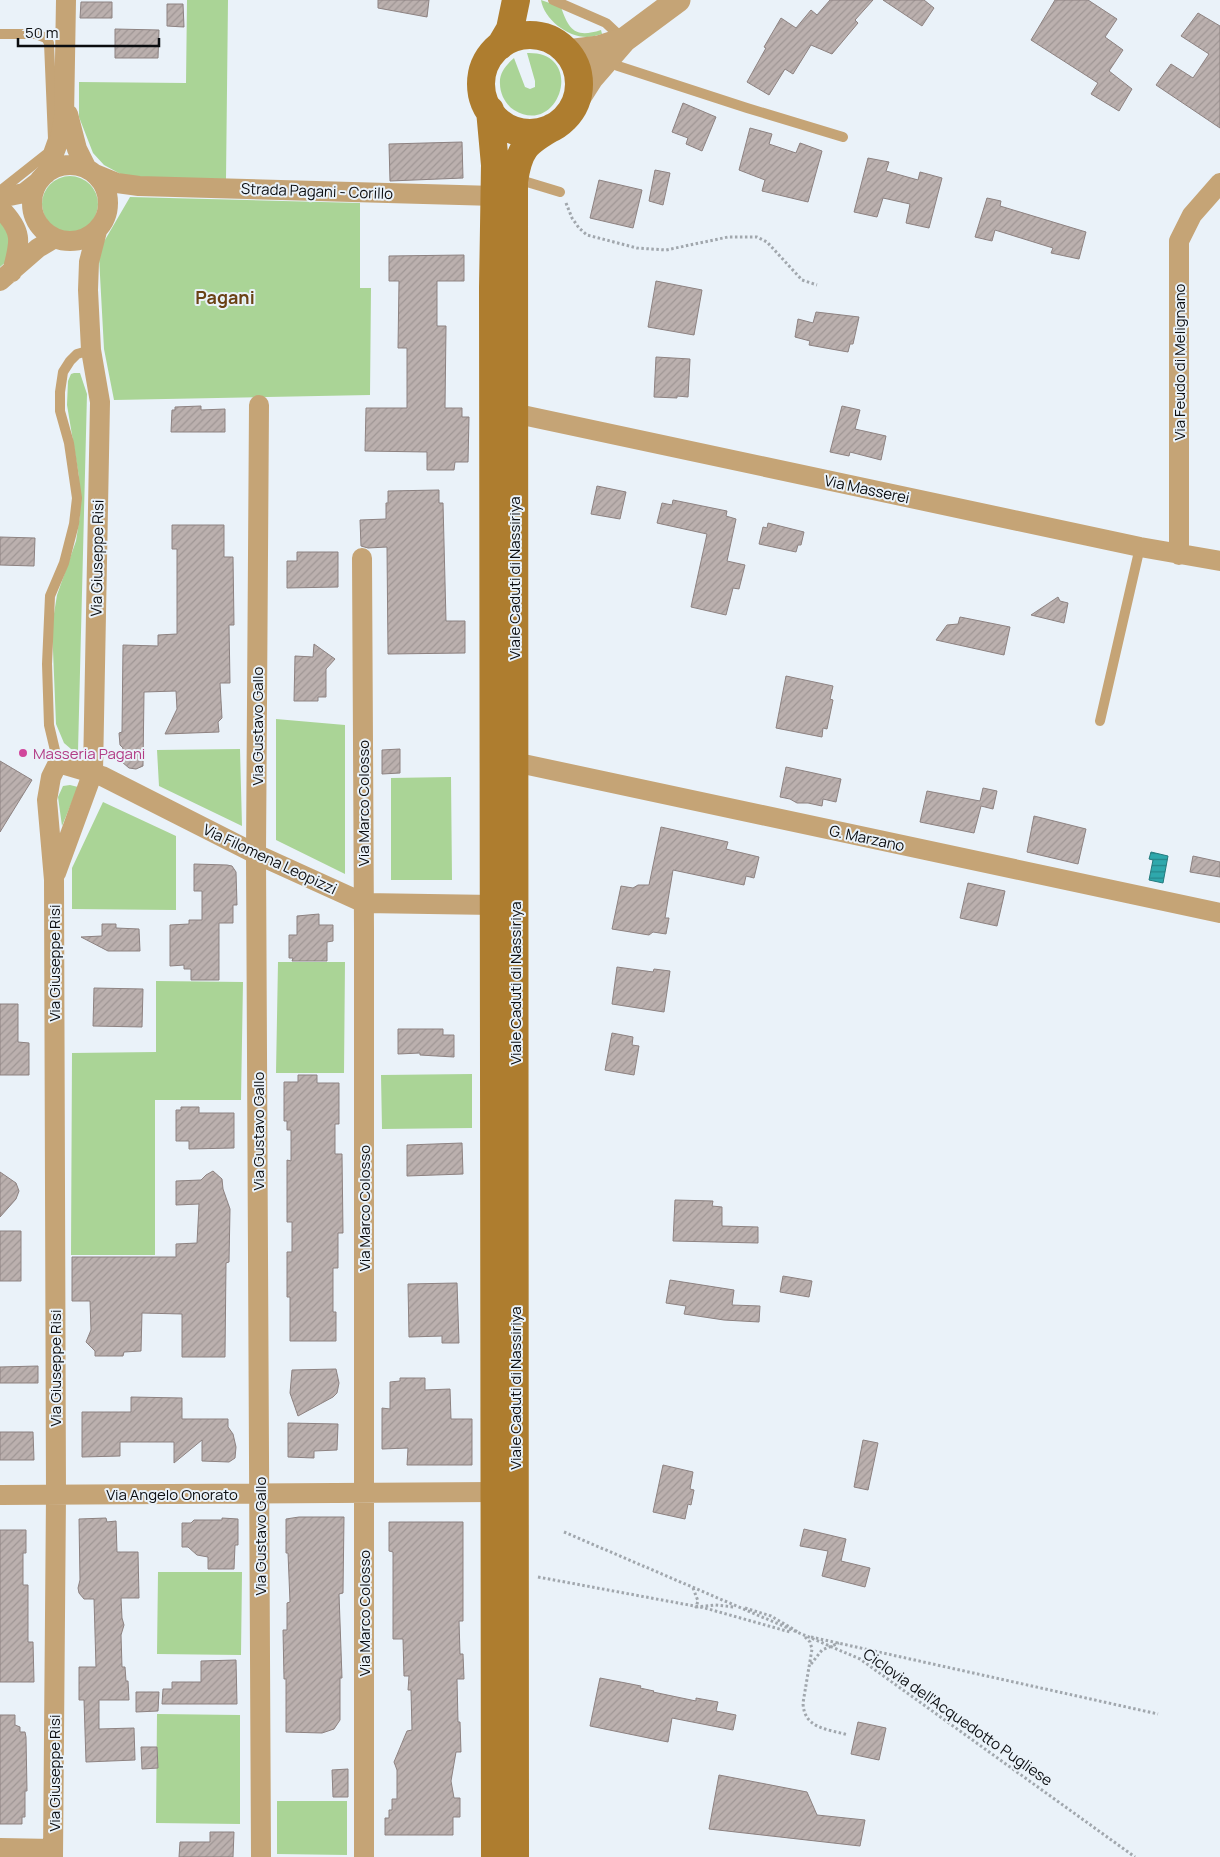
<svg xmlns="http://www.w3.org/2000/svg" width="1220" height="1857" viewBox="0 0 1220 1857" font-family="Manrope,sans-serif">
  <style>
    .green { fill: #aad496 }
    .water { fill: url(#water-rules); stroke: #247a7d }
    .building { fill: url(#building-hatch); stroke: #8d8281 }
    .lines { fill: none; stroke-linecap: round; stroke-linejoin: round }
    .path { stroke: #a1a7ad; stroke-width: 3; stroke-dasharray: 2.5 2.5; stroke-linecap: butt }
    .service { stroke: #c5a476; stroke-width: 10 }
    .minor { stroke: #c5a476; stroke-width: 20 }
    .tertiary { stroke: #c5a476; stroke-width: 25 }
    .secondary { stroke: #ae7d2f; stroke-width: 28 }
    .hotel-dot { fill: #d1479c; stroke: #eaf2f9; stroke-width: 2 }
    .labels { text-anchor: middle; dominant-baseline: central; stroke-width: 4; stroke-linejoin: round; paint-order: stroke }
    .street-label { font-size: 15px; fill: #0b0d10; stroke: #eaf2f9 }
    .hotel-label { font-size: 15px; fill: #b23c85; stroke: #eaf2f9; text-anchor: start }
    .quarter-label { font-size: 18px; font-weight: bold; fill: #6a4215; stroke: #eaf2f9 }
  </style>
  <defs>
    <pattern id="water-rules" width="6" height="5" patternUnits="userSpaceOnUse" patternTransform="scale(1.25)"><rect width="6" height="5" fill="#2ea8ac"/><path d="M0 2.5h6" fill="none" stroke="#25878b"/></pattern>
    <pattern id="building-hatch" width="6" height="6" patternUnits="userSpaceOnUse" patternTransform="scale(1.25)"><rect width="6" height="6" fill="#bbb0ae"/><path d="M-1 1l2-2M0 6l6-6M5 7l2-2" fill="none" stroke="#9f9695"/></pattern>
  </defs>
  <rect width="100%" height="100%" fill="#eaf2f9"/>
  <path class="green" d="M187,0h41l-2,179 -98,-1 -24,-13 -11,-12 -14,-36v-35l107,1z
    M541,0l20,7c8,24 15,31 40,23l1,4c-5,1 -10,3 -15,3 -20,0 -43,-18 -46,-37z
    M527,53c60,-2 32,85 -13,57 -8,-5 -14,-16 -14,-26 -1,-11 6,-19 14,-26l11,29 5,2 5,-2v-6z
    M42 204a28 28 0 1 1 56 0a28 28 0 1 1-56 0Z
    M130,197l230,6v85h11l-1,107 -256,5 -10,-51 -5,-92 3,-12z
    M0,221l12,19 -5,21 -7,6z
    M74,373h6l7,21 -9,357 -7,-2 -7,-6 -8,-19 -4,-98 5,-31 19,-54 4,-26 -1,-38 -12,-72 1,-24 3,-7z
    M276,719l69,6v149l-69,-34z
    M240,749l2,77 -83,-40 -2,-36z
    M451,777l1,103h-61v-102z
    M70,785l8,2 -16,39 -4,-29 5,-11z
    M103,802l73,34v74l-104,-1v-41z
    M278,962h67l-1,111h-68z
    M156,981l87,1 -2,118h-86v155h-84l1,-202 84,-1z
    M472,1074v54l-90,1 -1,-54z
    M158,1572h84l-1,83 -84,-1z
    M157,1714l83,1v109l-84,-1z
    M277,1801h70v54l-70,-1z"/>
  <path class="water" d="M1151,852l17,4 -5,27 -14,-3 4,-20 -4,-1z"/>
  <path class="building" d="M378,0h51l-2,17 -49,-9z
    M830,0h43l-18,20 3,3 -26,31 -21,-9 -18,29 -8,-5 -16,26 -22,-13 19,-34 -2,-1 17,-29 15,10 15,-18 6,5z
    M883,0h41l10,8 -12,18z
    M1055,0h33l29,19 -12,18 18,13 -14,21 23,18 -13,22 -28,-17 7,-11 -67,-43z
    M81,2h31v16h-32z
    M167,4h16l1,23 -17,-1z
    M1198,13l22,13v102l-64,-43 15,-21 22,14 16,-24 -28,-18z
    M115,29l44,1 -1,28h-43z
    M683,103l33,14 -14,34 -16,-7 2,-6 -16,-6z
    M750,128l22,6 -3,10 27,9 4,-10 22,8 -14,51 -46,-11 3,-11 -26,-10z
    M462,142l1,36 -73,3 -1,-37z
    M868,158l21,4 -3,9 32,9 2,-8 22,6 -13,50 -23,-5 4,-19 -27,-6 -6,19 -23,-5z
    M655,170l15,3 -7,32 -14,-4z
    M599,180l43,10 -9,38 -43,-10z
    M987,198l14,3 -1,5 86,26 -7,27 -28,-6 2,-5 -58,-18 -3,11 -17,-4z
    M464,255v26h-27v45h9l-1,82h17v9h7l-1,45h-13l-1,8h-27v-18l-62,-1 1,-43h41v-60h-9l1,-67h-10v-25z
    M656,281l46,9 -8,45 -46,-8z
    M816,312l43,5 -6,27h-3l-2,8 -39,-7 1,-4 -15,-4 3,-18 15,4z
    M656,357l34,2 -2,38 -11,-1v2l-23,-1z
    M201,406v4l24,-1v23h-54l1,-22h3v-3z
    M842,406l18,4 -5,19 31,7 -5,24 -31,-8 -1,4 -19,-4z
    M597,486l29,6 -6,27 -29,-5z
    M439,490v13h4l3,118h19v32l-77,1 -1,-107 -19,1 -7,-2 -1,-26 26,-1v-16h2v-12z
    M673,500l54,11 -1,5 10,3 -9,42 18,4 -6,24 -6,-1 -7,27 -35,-8 16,-73 -50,-11 5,-20 10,2z
    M768,523l36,9 -3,13h-3l-2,7 -37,-8 4,-17 4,1z
    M172,525h52v32h9l1,68h-5l1,58h-10l2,35 -4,4 1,10 -54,2 12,-25 -1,-18 -32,1 -1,74 -7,3 -7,-1 -7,-6 -1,-5 2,-9 -3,-3 -1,-12 3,-1 1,-87 35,1v-11l19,-1v-85h-5z
    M0,537l35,1 -1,28 -34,-1z
    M297,552h41v35l-51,1v-27h10z
    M1058,597l2,4 8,2 -4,20 -33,-8z
    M960,617l50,10 -6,28 -68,-15 11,-15 11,-1z
    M314,644l21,15 -9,10v28h-8v4h-24l1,-45 18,1z
    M786,676l47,10 -3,13 3,1 -6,29 -4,-1 -1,9 -46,-9z
    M400,749v24l-18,1v-24z
    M0,761l32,19 -32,52z
    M786,767l55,12 -5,23 -13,-3 -1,7 -14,-3h-11l-7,-4 -10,-2z
    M983,788l14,3 -4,18 -12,-3 -7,27 -54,-11 7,-31 53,10z
    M1034,816l52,13 -8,35 -51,-12z
    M661,827l67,15 -2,7 33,8 -5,21 -8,-2 -2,9 -71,-15 -8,48h4l-3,16 -13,-2 -4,3 -37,-6 9,-43 12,2 5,-3h11z
    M1193,856l27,6v15l-30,-5z
    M194,864l33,1 5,1 4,6 1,33h-4v18h-14v57h-28v-11h-7v-4l-14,1v-41l19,-1v-4h13v-29h-8z
    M968,883l37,8 -8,35 -37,-8z
    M319,914v11h14v16l-6,1v19h-35l1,-3h-4v-23h8v-19z
    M102,924h14v4l23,1 1,22h-32l-27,-14 21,-1z
    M617,967l36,5 1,-3 16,2 -6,41 -52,-8z
    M94,988l49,1 -1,38 -49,-1z
    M0,1004h18v38l11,1v32h-29z
    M398,1029h45v6h11v22l-34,-2v-2l-22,1z
    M612,1033l21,4 -1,8 7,1 -5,29 -29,-5z
    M298,1075h19v8h22v41h-4v30h7l1,79h-5v35h-5v44h3v29h-46v-44h-3v-45h5v-30h-5v-62l4,1v-31h-4v-9h-3v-39h14z
    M181,1107h18v6h35v35l-45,1v-8h-13v-31h5z
    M462,1143l1,31 -56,2v-31z
    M213,1171l9,8 1,10 7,20 -1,53 -3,1 -1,94h-43v-43l-40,-1 -1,38 -17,1 -1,4h-28v-5l-9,-9 5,-12 -1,-29h-18v-44h104v-13l21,-1 2,-39 -23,1v-24l25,-1 5,-5z
    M0,1172l16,11 3,8 -3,8 -16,18z
    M675,1200l38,1 -1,5 10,1v19l36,1v16l-85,-2z
    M0,1231h21v50h-21z
    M783,1276l29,5 -3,16 -29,-5z
    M670,1280l64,10 -2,15 28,1 -1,16 -35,-2 -40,-6 2,-8 -20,-3z
    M457,1283l2,60h-17v-7l-33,1 -1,-53z
    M38,1366v17h-38v-16z
    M336,1369l3,14 -2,10 -4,4 -35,19 -8,-23 2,-23z
    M400,1378h25v12l25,-1 1,30h21v46h-65l1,-17 -26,1v-41l8,1v-27l10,-1z
    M131,1397l51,1v21h46v8l5,7 3,13 -1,11 -6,4 -27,-1v-21l-28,23v-21h-54v14l-38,1v-45h49z
    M288,1423l50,1 -1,26 -23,1v7l-26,-1z
    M0,1432h33l1,28h-34z
    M863,1440l15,3 -10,47 -14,-3z
    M663,1465l30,7 -3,17 4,1 -3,15 -3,-1 -3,15 -32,-7z
    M299,1517h45l-1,76 -4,1 3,84h-2v42l-6,9 -12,4 -36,-1v-53h-2l-1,-49h4v-27l3,-1 -2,-49h-2v-34z
    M106,1518l1,4 9,-1 1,31h21l1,46h-18l1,20 2,7 -3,10 1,32h3l1,14h2l1,19h-30v29l35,-1 1,32 -49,2 -2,-62h-5v-33h17l-2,-68h-10l-5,-6 -1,-5 2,-8 -1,-61z
    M222,1518l16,1v26h-3l-1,24h-26v-12l-11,-2 -9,-8h-6v-24h9l3,-3h28z
    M389,1522h74v99h-4l1,33h3l1,25h-7l1,43h2l1,30h-5l-5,29 3,17h6v19h-7v18h-68v-17h4v-8h3v-11h5v-29l-3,-8 13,-31 5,-1 -1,-40h-3l1,-14h-5l-1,-37h-10v-87l-4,-1z
    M804,1529l42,10 -5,22 29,7 -5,19 -43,-11 6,-25 -28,-5z
    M0,1530h26v23h-3v32h5v57h5l1,40h-34z
    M236,1660l1,44h-75l1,-15h9v-7h29v-21z
    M600,1678l41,8 -1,2 14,3 -1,1 43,9v-3l22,4 -2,9 20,4 -3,15 -61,-12 -4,24 -78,-16z
    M136,1692h23l-1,19 -22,1z
    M0,1715h15v10l5,2v5h5l1,5 1,54h-2v26h-3v7h-22z
    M858,1722l28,6 -7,32 -28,-6z
    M141,1747h16l1,21 -16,1z
    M348,1769v28h-15l-1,-27z
    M719,1775l88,17 10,23 48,5 -5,26 -151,-17z
    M210,1832h24l-1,25h-54l1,-15h30z"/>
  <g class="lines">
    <path class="path" d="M566,203l6,15 7,10 8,7 50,13 29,2 62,-13h29l10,5 35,38 15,5
      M564,1532l296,127 275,198
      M538,1577l167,31 85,24
      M693,1588l5,13 -2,6 19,-2 19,2
      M745,1608l26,8 27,16
      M805,1637l5,5 2,7 -9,54c1,26 25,26 45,32
      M811,1637l347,77
      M811,1664l11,-14 17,-7"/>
    <path class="service" d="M553,0l53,23 17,16
      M0,34h36l10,4 3,5 4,96 -5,14 -48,38
      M608,58l10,8 129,42 96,29
      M515,181l12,1 33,10
      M1100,721l40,-174
      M58,763l-9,-38 -2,-61 3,-68 14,-33 10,-39 3,-26 -8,-55 -9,-32v-19l3,-20 7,-11 7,-7 14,-4"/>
    <path class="minor" d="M68,114l9,35 10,20
      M32 203a38 38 0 1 1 76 0a38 38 0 1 1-76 0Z
      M46,174l14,-36 4,-20 2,-118
      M95,174l22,9 22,3 356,10
      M0,198l24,-5 14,-11
      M0,208c24,24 20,34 12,64
      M0,281l38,-33 17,-10
      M259,405l-3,449 5,1003
      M513,413l627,134 80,14
      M1179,555v-314l13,-26 28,-32
      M362,558l2,371v928
      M514,762l706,151
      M56,873l37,-101 7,-370 -9,-52 -3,-60 1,-28 8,-31
      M0,1495l495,-3
      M0,1848l53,1
      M53,1857l3,-362 -2,-615 -7,-80 4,-23 7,-14 44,13 154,78 108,49 130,2"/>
    <path class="tertiary" d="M567,52l32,-4 25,-8
      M577,100l14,-22 33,-38 54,-40"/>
    <path class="secondary" d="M481 84a49 49 0 1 1 98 0a49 49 0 1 1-98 0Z
      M500,46l10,-17 6,-29
      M490,110l5,55 -2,123 2,1569
      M515,1857l-1,-1676c5,-32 11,-38 39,-54"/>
  </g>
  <circle class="hotel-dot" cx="23" cy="753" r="5"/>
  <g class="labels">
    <g class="street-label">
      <text transform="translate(317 191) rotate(2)">Strada Pagani - Corillo</text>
      <text transform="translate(1179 362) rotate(-90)">Via Feudo di Melignano</text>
      <text transform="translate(867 489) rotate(12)">Via Masserei</text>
      <text transform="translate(97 558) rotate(-89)">Via Giuseppe Risi</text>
      <text transform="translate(514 578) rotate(-90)">Viale Caduti di Nassiriya</text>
      <text transform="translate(257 726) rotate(-90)">Via Gustavo Gallo</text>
      <text transform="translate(363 803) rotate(-90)">Via Marco Colosso</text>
      <text transform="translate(867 838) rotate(12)">G. Marzano</text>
      <text transform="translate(270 859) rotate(25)">Via Filomena Leopizzi</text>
      <text transform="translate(54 963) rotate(-90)">Via Giuseppe Risi</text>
      <text transform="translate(515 983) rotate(-90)">Viale Caduti di Nassiriya</text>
      <text transform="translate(258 1131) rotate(-90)">Via Gustavo Gallo</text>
      <text transform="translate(364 1208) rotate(-90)">Via Marco Colosso</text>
      <text transform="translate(55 1368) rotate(-90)">Via Giuseppe Risi</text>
      <text transform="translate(515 1388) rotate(-90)">Viale Caduti di Nassiriya</text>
      <text x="172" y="1494">Via Angelo Onorato</text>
      <text transform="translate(260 1536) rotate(-90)">Via Gustavo Gallo</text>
      <text transform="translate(364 1613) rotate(-90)">Via Marco Colosso</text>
      <text transform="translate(958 1717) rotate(35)">Ciclovia dell'Acquedotto Pugliese</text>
      <text transform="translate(54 1773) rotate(-90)">Via Giuseppe Risi</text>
    </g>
    <g class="hotel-label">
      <text x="33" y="753">Masseria Pagani</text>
    </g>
    <g class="quarter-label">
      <text x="225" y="297">Pagani</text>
    </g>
  </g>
  <path d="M18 38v8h141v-8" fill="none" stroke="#0b0d10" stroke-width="2.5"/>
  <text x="25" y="38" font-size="15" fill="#0b0d10" stroke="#eaf2f9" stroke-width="4" paint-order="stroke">50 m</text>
</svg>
